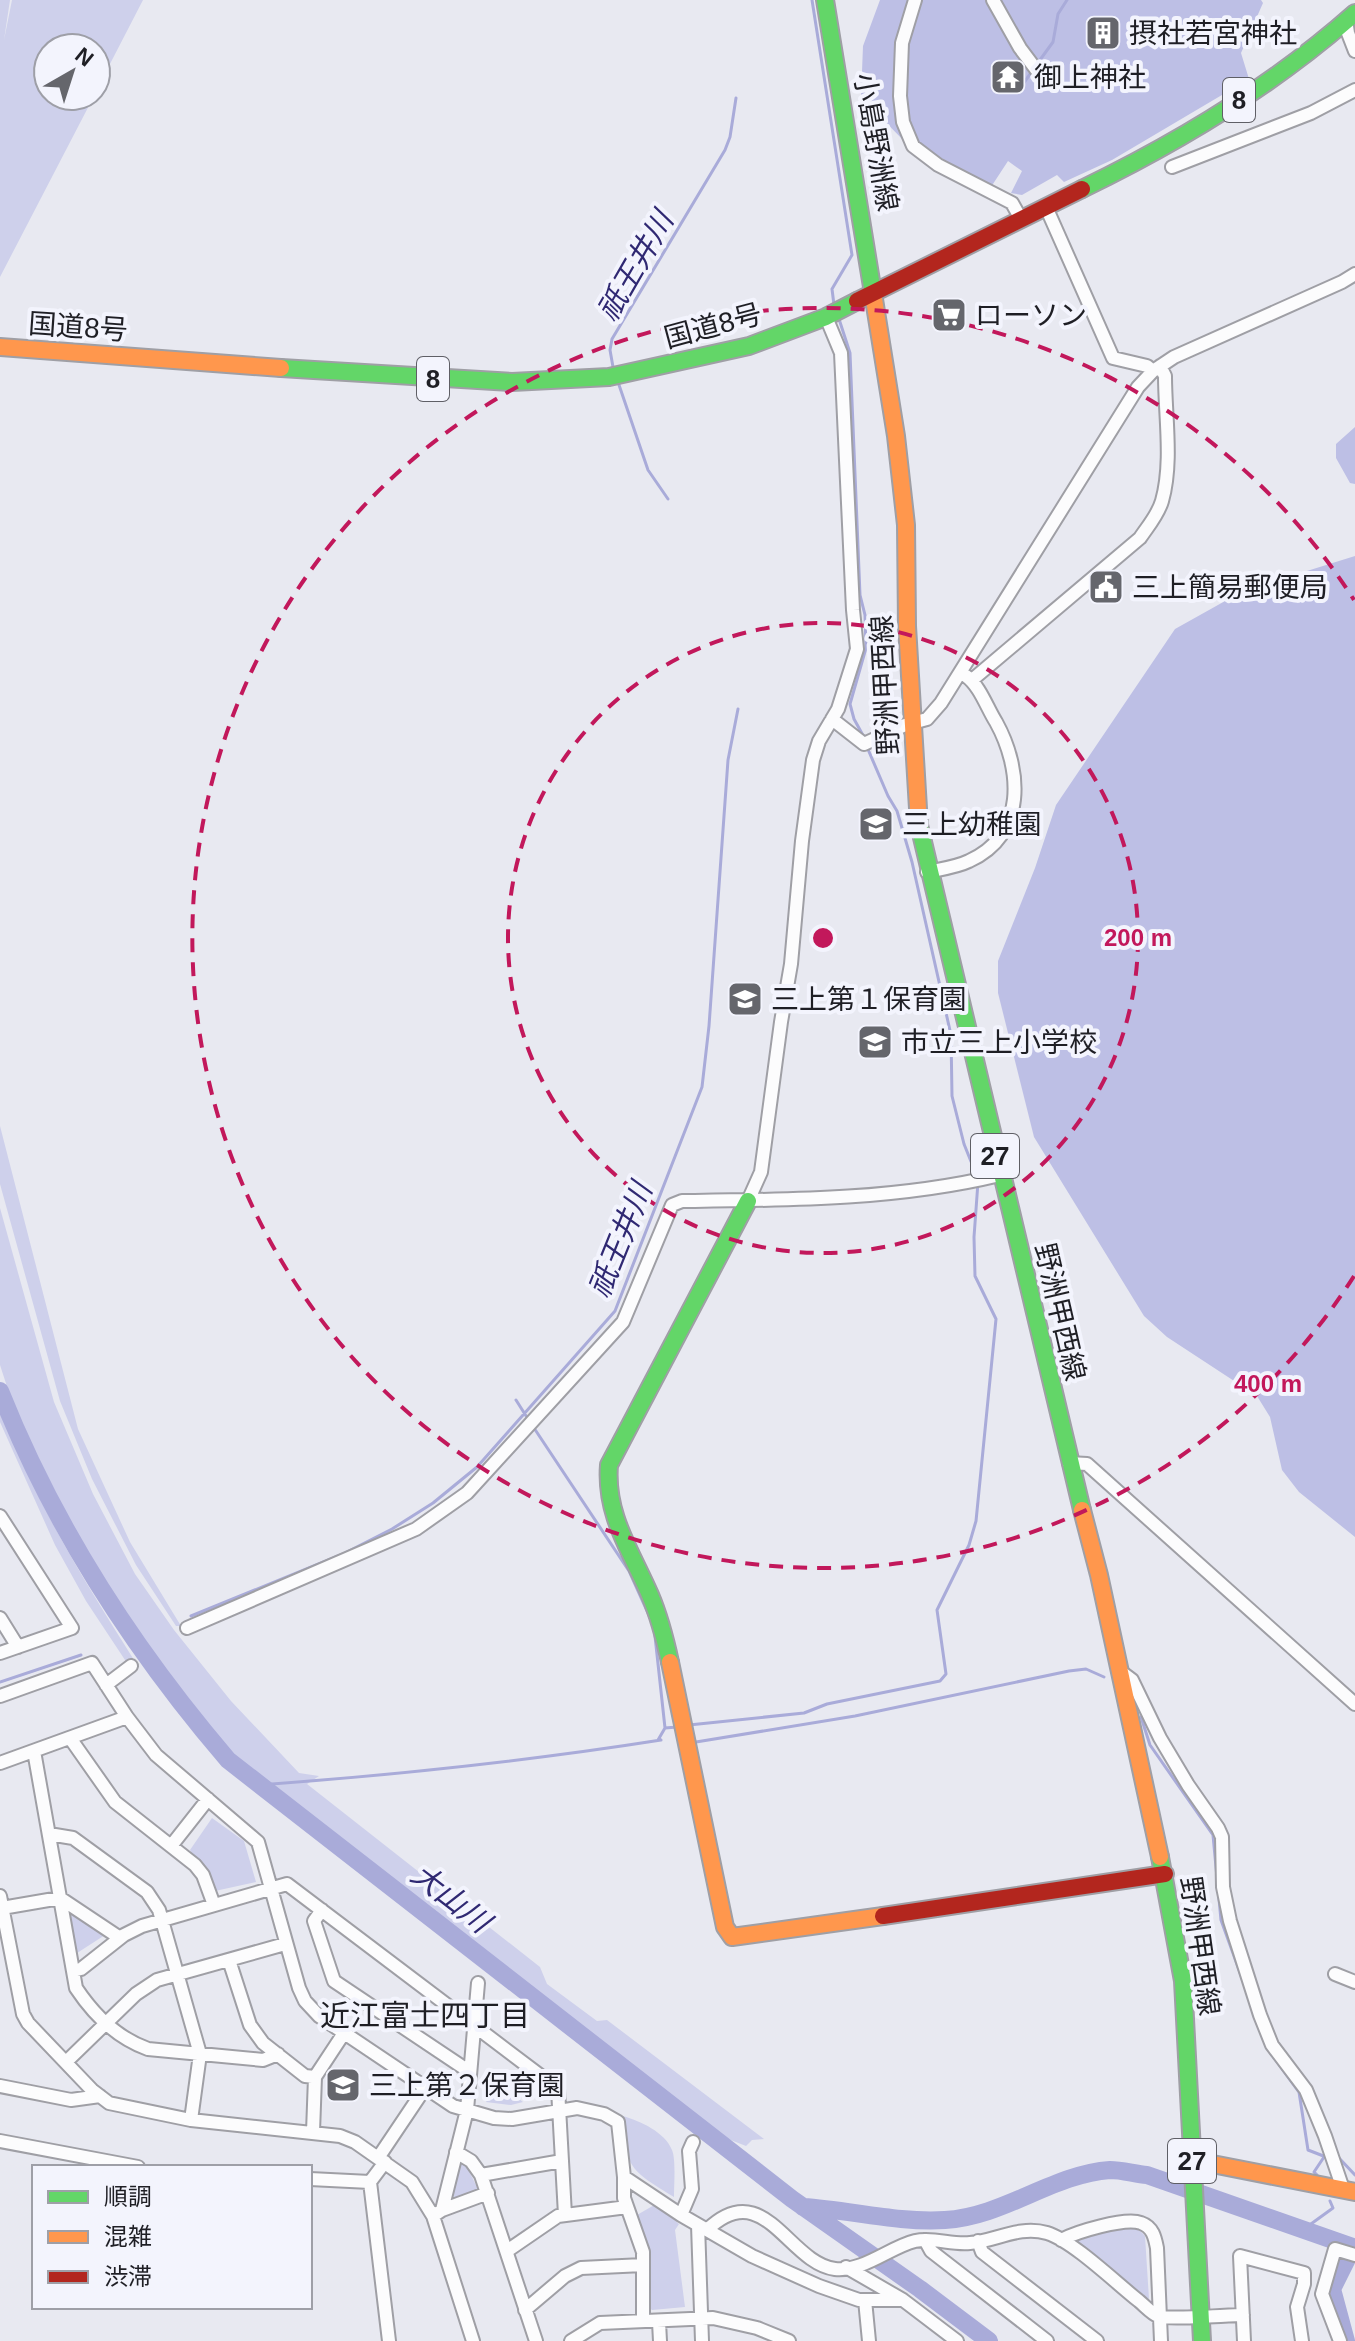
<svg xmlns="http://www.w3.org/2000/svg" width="1355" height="2341" viewBox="0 0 1355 2341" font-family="Helvetica,'Noto Sans JP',sans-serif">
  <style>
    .green { fill: #ced0eb }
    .forest { fill: #bdbfe5 }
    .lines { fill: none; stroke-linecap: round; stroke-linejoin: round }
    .stream { stroke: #a9abd9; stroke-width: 3 }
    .river { stroke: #a9abd9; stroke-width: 18 }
    .street-casing { stroke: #9f9fa5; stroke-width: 16 }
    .fast-casing { stroke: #9f9fa5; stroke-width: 20 }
    .slow-casing { stroke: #9f9fa5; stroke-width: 20 }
    .jam-casing { stroke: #9f9fa5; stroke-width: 20 }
    .street { stroke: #fcfcfd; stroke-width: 12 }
    .fast { stroke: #63d668; stroke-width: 16 }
    .slow { stroke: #ff974d; stroke-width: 16 }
    .jam { stroke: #b3261e; stroke-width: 16 }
    .ring { fill: none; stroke: #c2185b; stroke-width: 4; stroke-dasharray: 14 10 }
    .labels { text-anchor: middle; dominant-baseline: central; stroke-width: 8; stroke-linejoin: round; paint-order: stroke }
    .shield { fill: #f3f4fd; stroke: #5f5f66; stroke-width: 2 }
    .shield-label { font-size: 26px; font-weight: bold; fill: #1f1f25 }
    .poi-label { font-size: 28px; fill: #1f1f25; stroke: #f3f4fd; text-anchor: start }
    .street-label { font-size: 28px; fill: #1f1f25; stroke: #f3f4fd }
    .water-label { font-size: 30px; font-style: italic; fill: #302973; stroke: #f3f4fd }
    .neighbourhood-label { font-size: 30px; fill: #1f1f25; stroke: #f3f4fd }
    .centre { fill: #c2185b; stroke: #f3f4fd; stroke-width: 4 }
    .ring-label { font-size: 24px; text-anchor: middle; font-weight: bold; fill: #c2185b; stroke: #f3f4fd; stroke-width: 8; stroke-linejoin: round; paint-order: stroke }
  </style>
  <rect width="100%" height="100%" fill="#e8e9f1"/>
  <path class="green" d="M0,0h10l-6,40 8,-40h131l-47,91v-43h-48v48h46l-94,181z
    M0,1126l78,303 52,113 51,84h-5l-40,-61 -44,-86 -32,-78 -60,-217z
    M0,1208l54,194 39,92 42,80 39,56 57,71 68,72 20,3 -12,8 233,183 7,17 50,37 10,-1 157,119 -12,1 -6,6 -56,-22 -340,-258 -87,-70 -101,-110 -47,-66 -45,-77 -44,-98 -26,-80z
    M0,1397c25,91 84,183 134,263l-7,3 -41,-62 -31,-56 -55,-123z
    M212,1818l32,23 12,41 -41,9 -25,-41z
    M64,1909l7,1 34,25 -31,20z
    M499,2083l24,19 -12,3 -25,-3z
    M623,2116c17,5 42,16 49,34 4,9 2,35 2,47 -43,-27 -49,-28 -51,-81z
    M465,2163l14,28 -25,7 -2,-6 7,-26z
    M656,2204l23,20 -4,6 10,77 -33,3 -7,-6 -2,-70 -6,-19z
    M1136,2226l9,10 4,63 -78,-61 33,-11z"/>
  <path class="forest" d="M880,0h381l2,3 -22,50 8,26 -137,81 -48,22 -7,-7 -35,20 -11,-2 11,-22 -14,-10 -17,26 -84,-43 -46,-47 2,-51z
    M1355,427v57l-5,-1 -14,-25v-14z
    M1355,556v981l-56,-45 -17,-22 -12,-53 -13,-21 -90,-59 -23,-21 -110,-179 -36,-144v-32l37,-93 21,-63 119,-176 68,-38z"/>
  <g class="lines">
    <path class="stream" d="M812,0l40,255 -20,34 2,16
      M1037,64l16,-22 5,-28 9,-14
      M1020,88l13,-18
      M839,319l11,34 10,242 5,20 1,33 -16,56 4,15 11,20
      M613,367l-3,-17 2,-11 113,-189 5,-13 6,-39
      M618,382l30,88 20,29
      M867,747l21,49 9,15 15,51 39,173 1,61 12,48 12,30
      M516,1400l12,19
      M532,1425l97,146 22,49
      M191,1616l152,-62 49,-25 41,-26 44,-36 138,-156 87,-224 7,-61 19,-266 10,-51
      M654,1627l11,101 -7,12
      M0,1682l81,-27
      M1141,1717l9,28 63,90 8,85 22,61
      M689,1725l115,-12 23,-9 113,-23 6,-7 -9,-64 32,-65 7,-24 20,-202 -21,-43 -1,-39 4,-55
      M665,1728l12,-1
      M696,1742l159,-26 214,-45 17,-2 18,8
      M259,1785c135,-10 269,-24 402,-45
      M1267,2048l32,44 9,58 18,7
      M1339,2158l16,17
      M1317,2175l-3,-3 10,-15
      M1304,2229l29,-21 -3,-7"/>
    <path class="river" d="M0,1391c54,136 133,258 228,369l564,439 128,90 69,52
      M803,2207c47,3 95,16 142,13 58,-3 108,-46 165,-50 12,0 25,4 37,5l206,72 -21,42 14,52"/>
    <defs>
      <path id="street" d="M915,0l-13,43 -2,53 3,26 10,24 25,19 74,38 9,16
        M993,0l27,48 18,24
        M1346,20l2,13 7,18
        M1172,167l139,-54 44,-23
        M1046,207l67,151 34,8 6,5
        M972,680l168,-142c8,-12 18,-23 22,-37 11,-39 3,-85 3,-125l-5,-10
        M832,719l32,25 41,-19 22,-6 14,-16 197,-316 15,-16 21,-14 168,-75 13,-8
        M927,872c14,-3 30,-5 42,-11 58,-26 53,-92 27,-139 -9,-14 -16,-36 -30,-46
        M748,1201l13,-29 20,-150 10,-58 11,-123 11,-81 6,-19 19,-32 19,-60 -4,-39 -12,-257 -15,-36
        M1069,1463l18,1 268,240
        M0,1516l72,112 -72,25
        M0,1618l18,29
        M187,1628l229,-99 51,-36 156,-171 49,-117 10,-4c105,-1 215,-1 318,-26
        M1120,1671l12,9 28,58 28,47 30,43 4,9 1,50 7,34 30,94 12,30 34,45 19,46 18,53
        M106,1685l25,-19
        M0,1696l92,-33 35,54 29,38 102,87 41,146 6,13 14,15 134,90 41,12 18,1 65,-11 27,6 14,8 6,55 57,38 71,41 67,30 40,14h44l54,41
        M70,1738l45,64 80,63 8,10 11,30
        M34,1751l42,237c18,27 41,50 72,61l115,11 15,-6
        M0,1763l127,-46
        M49,1834l24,4 74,54 12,18 41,144 -9,66
        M171,1846l37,-47
        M0,1896l23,118 5,9 64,67 17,13 82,17 149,16 15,6 57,40 21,34 40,125
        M2,1908l58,-10 60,40
        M322,1910l-8,11 20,60 136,91
        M229,1960l21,65 13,18 42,33 10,1
        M73,1971l8,-2 43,-34 18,-9 145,-42 271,205 7,126
        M1335,1974l20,8
        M66,2062l70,-68 21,-14 128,-36
        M0,2086l71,14 29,-4
        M313,2132l2,-55 29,-44
        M0,2141l138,26
        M456,2152l15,9 10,14 55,166
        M378,2158l47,-70
        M385,2162l-15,20 19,159
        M481,2175l81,-14
        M624,2177v21l19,54v69
        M310,2179l60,3
        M442,2210l46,-17
        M681,2215l11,-26 -3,-38 4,-9
        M433,2216l9,-6 25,-100 11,-127
        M698,2225l4,116
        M707,2230c57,-55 81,33 128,39 28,3 55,-22 80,-28 19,-4 36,4 55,2 26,-2 49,-18 77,-10 26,8 69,50 92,68 6,5 13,13 19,15 9,4 70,-1 85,-1
        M925,2240l6,11 116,90
        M1061,2240c15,-8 64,-23 80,-17 12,4 14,15 16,25l4,93
        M978,2241l4,11 115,89
        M507,2251l51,-35 69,-9
        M846,2267l57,33
        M865,2300l4,41
        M525,2310l40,-34 16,-8 62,-3
        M659,2322l1,19
        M571,2341l29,-18 113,-5 44,10 32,13
        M1244,2341l-4,-85 64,17v11l-7,23 5,34
        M1340,2341l-18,-47 13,-45 20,6"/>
      <path id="fast" d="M825,0l48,293
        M1082,189c97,-47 192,-104 273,-176
        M281,368l231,14 97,-5 140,-31 77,-29 31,-16
        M919,825l163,685
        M670,1662c-5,-23 -11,-46 -20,-67 -19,-44 -45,-80 -41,-130l139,-264
        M1160,1857l23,124 19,360"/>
      <path id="slow" d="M873,293l23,143 10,89 1,101 12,199
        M0,347l281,21
        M1082,1510l17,65 61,282
        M670,1662l55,265 7,10 151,-21
        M1192,2160l163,32"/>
      <path id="jam" d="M857,301l225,-112
        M883,1916l282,-42"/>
    </defs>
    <use href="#street" class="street-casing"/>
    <use href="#fast" class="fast-casing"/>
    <use href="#slow" class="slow-casing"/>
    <use href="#jam" class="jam-casing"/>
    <use href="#street" class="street"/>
    <use href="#fast" class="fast"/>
    <use href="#slow" class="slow"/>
    <use href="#jam" class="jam"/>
  </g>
  <g class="ring">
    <circle cx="823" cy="938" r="315"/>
    <path d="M1354 1276A630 630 0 1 1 1354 600"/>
  </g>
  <defs>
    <symbol id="building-square" viewBox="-11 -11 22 22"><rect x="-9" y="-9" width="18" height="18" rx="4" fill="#65666c" stroke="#f3f4fd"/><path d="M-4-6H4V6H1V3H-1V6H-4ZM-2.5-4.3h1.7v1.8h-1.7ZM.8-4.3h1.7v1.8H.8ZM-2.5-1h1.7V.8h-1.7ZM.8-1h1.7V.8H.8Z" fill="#fff"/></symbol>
    <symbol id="temple-square" viewBox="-11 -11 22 22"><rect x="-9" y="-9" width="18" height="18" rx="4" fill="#65666c" stroke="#f3f4fd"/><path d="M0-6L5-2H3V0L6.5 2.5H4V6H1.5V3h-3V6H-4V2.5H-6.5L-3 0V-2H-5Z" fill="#fff"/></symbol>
    <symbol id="supermarket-square" viewBox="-11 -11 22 22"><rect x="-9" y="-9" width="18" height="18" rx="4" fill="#65666c" stroke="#f3f4fd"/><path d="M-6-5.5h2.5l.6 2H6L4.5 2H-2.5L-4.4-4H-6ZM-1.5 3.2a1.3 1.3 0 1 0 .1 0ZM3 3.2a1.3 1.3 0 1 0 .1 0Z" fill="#fff"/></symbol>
    <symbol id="civic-square" viewBox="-11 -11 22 22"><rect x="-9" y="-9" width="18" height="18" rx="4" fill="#65666c" stroke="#f3f4fd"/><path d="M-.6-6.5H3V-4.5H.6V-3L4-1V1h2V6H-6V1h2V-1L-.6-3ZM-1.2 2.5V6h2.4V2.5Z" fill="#fff"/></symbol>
    <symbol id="school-square" viewBox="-11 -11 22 22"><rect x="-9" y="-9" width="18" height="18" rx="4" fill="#65666c" stroke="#f3f4fd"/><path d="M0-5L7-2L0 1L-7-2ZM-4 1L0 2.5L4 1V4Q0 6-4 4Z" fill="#fff"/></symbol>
  </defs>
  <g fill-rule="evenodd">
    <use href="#building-square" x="1083" y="13" width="40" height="40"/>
    <use href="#temple-square" x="988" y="57" width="40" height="40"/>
    <use href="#supermarket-square" x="929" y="295" width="40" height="40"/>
    <use href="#civic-square" x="1086" y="567" width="40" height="40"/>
    <use href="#school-square" x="856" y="804" width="40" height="40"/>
    <use href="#school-square" x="725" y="979" width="40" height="40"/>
    <use href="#school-square" x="855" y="1022" width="40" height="40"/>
    <use href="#school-square" x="323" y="2065" width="40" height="40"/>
  </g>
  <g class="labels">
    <g class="shield">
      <rect x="1223" y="78" width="32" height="44" rx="6"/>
      <rect x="417" y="357" width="32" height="44" rx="6"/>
      <rect x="971" y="1134" width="48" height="44" rx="6"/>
      <rect x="1168" y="2139" width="48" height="44" rx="6"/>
    </g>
    <g class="shield-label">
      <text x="1239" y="100">8</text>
      <text x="433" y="379">8</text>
      <text x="995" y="1156">27</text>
      <text x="1192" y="2161">27</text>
    </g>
    <g class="poi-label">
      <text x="1129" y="33">摂社若宮神社</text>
      <text x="1034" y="77">御上神社</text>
      <text x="975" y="315">ローソン</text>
      <text x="1132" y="587">三上簡易郵便局</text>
      <text x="902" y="824">三上幼稚園</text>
      <text x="771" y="999">三上第１保育園</text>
      <text x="901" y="1042">市立三上小学校</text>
      <text x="369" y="2085">三上第２保育園</text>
    </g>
    <g class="street-label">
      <text transform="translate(876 142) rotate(80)">小島野洲線</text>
      <text transform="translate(713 326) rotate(-15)">国道8号</text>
      <text transform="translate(78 327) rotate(4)">国道8号</text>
      <text transform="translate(885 685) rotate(-93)">野洲甲西線</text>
      <text transform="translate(1060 1312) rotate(77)">野洲甲西線</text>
      <text transform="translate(1200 1946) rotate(82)">野洲甲西線</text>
    </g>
    <g class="water-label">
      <text transform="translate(635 266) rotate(-60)">祇王井川</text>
      <text transform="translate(620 1240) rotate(-68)">祇王井川</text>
      <text transform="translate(451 1898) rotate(38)">大山川</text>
    </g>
    <g class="neighbourhood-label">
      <text x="425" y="2015">近江富士四丁目</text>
    </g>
  </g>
  <circle cx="823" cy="938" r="12" class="centre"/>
  <g class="ring-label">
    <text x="1138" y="946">200 m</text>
    <text x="1268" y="1392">400 m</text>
  </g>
  <rect x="32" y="2165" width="280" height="144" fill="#f3f4fd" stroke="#9e9fa7" stroke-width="2"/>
  <rect x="48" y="2191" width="40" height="12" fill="#63d668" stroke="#9e9fa7" stroke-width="2"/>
  <text x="104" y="2205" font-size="24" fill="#1f1f25">順調</text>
  <rect x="48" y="2231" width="40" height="12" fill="#ff974d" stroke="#9e9fa7" stroke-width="2"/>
  <text x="104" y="2245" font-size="24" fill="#1f1f25">混雑</text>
  <rect x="48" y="2271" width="40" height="12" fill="#b3261e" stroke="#9e9fa7" stroke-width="2"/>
  <text x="104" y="2285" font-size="24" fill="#1f1f25">渋滞</text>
  <g transform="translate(72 72) rotate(39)"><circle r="38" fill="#f3f4fd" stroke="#9e9fa7" stroke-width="2"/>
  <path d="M0-6L14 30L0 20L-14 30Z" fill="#65666c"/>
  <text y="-12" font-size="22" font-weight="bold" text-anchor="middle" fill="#1f1f25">N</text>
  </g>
</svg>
